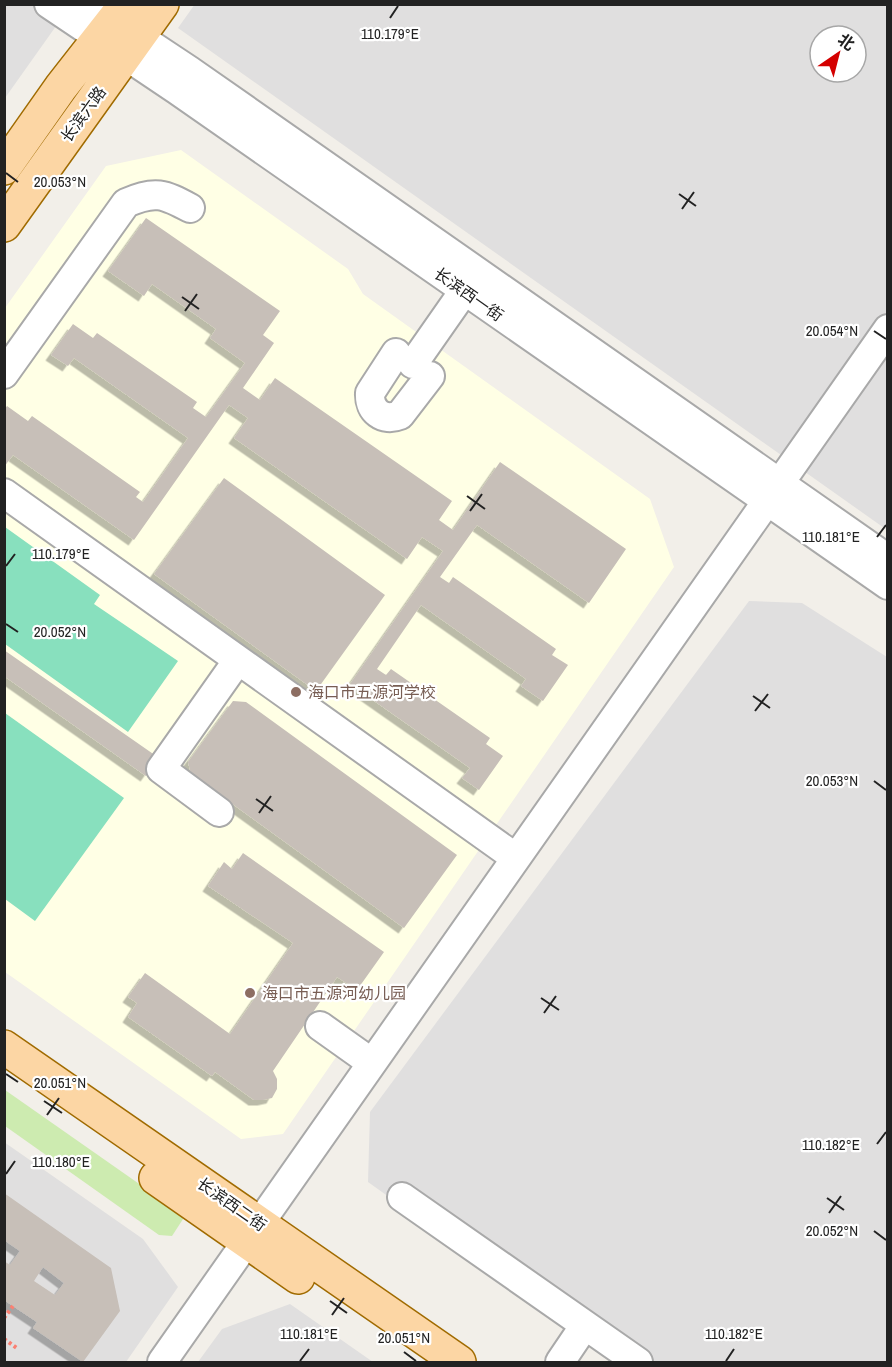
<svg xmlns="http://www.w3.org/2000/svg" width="892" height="1367" viewBox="0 0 892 1367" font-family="'Archivo Narrow','Noto Sans SC',sans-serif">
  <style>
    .residential { fill: #e0dfdf; fill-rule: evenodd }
    .education { fill: #ffffe5 }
    .grass { fill: #cdebb0 }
    .pitch { fill: #88e0be }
    .building { fill: #c7bfb8; fill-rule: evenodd; filter: url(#shadow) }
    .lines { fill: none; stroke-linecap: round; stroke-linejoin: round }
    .minor-casing { stroke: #a9a9a9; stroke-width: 32 }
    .major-casing { stroke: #a06b00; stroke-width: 36 }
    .path { stroke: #fa8072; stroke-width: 4; stroke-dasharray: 3 3; stroke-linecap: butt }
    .minor { stroke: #fff; stroke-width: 28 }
    .major { stroke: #fcd6a4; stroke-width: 33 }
    .ticks { fill: none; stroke: #222; stroke-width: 2 }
    .education-dot { fill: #8d6e63; stroke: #fff; stroke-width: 2 }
    .labels { text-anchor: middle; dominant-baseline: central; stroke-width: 4.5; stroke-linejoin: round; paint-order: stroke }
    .street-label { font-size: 16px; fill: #222; stroke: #fff }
    .education-label { font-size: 16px; fill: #785e54; stroke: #fff; text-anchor: start }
    .ticks-label { font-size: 15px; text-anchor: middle; fill: #222; stroke: #fff; stroke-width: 4.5; stroke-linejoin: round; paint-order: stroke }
  </style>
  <defs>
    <filter id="shadow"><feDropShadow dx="-5.5" dy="5.5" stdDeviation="0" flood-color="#0004"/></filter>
  </defs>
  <rect width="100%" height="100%" fill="#f2efe9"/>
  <path class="residential" d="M195,4l692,1v525l-709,-502zM820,36h36v36h-36z
    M5,5h66l-66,93z
    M749,601l53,2 85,54v705h-267l-252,-180 2,-70z
    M4,1142l139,97 35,48 -52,75h-121z
    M290,1304l83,58h-175l24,-33z"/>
  <path class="education" d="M181,150l167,119 15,25 287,205 24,68 -391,567 -42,5 -236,-167v-664l101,-142z"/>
  <path class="grass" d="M5,1090l180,126 -13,20 -13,-1 -154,-109z"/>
  <path class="pitch" d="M5,527l95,68 -6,9 84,57 -50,71 -123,-88z
    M5,713l119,85 -89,123 -30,-22z"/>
  <path class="building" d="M146,218l134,93 -17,24 11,8 -31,45 17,12 15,-22 177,123 -13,19 14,10 47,-68 126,87 -37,54 -112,-78 -37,52 9,6 4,-6 103,72 -4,6 16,10 -25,36 -22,-15 5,-7 -105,-74 -44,64 9,6 5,-6 99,69 -4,6 17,12 -24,34 -17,-12 8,-10 -120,-84 93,-133 -21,-14 -15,22 -173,-121 14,-20 -19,-13 -95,135 -121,-85 -9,12v-57l3,-4 21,15 4,-5 108,76 -4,5 7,5 45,-64 -114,-80 -6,8 -17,-11 22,-31 20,14 4,-5 100,69 -4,6 13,9 39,-54 -35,-25 6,-9 -64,-45 -8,12 -36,-25z
    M224,478l161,117 -69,96 -162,-117z
    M4,650l155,108 -13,18 -142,-100z
    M233,701l13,1 211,153 -53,73 -213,-154 -3,-12z
    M243,853l141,99 -27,38 -20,-13 -64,94 4,8v10l-5,9 -9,2h-9l-39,-28 -3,4 -84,-59 9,-14 -9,-6 17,-24 85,61 63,-91 -85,-57 16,-24 8,7z
    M4,1193l107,75 9,43 -37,51 -50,-34 4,-6 -33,-22v-39l6,4 10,-14 -16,-11zM43,1267l21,16 -9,12 -21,-14z"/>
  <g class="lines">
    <defs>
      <path id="minor" d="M49,4l128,86 711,495
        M89,4l101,67 698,488
        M396,353l-26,40c-1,18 13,29 30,22l30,-39
        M413,364l51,-73
        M4,374l122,-171c29,-13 38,-9 64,5
        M4,493l512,365
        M219,812l-58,-43 77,-109
        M320,1026l52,37
        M402,1197l236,165
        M162,1362l726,-1033
        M560,1362l25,-37"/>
      <path id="major" d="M4,168l57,-81 65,-83
        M4,225l158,-221
        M4,1047l455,315
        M156,1178l142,99"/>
    </defs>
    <use href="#minor" class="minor-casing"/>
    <use href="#major" class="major-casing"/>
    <path class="path" d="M4,1318l9,-12
      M4,1339l14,10"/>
    <use href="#minor" class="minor"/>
    <use href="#major" class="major"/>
  </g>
  <path class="ticks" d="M390,18l8,-12M6,173l12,9M679,194l17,12M682,209l12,-17M182,297l17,12M185,311l12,-17M874,331l12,8M467,496l18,13M470,511l12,-17M877,537l9,-12M6,566l9,-12M6,624l12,8M753,696l17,12M755,711l13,-17M874,781l12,9M256,799l17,12M259,813l12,-17M541,998l18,12M544,1013l12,-17M6,1074l12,8M44,1101l18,12M47,1115l12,-17M877,1144l9,-12M6,1174l9,-13M827,1198l17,12M829,1213l12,-17M874,1231l12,9M330,1301l17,12M332,1315l12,-17M404,1352l12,9M300,1361l9,-12M726,1361l8,-12"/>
  <g class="education-dot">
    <circle cx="296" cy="692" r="6"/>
    <circle cx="250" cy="993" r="6"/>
  </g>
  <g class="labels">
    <g class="street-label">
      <text transform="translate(83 114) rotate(-54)">长滨六路</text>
      <text transform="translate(469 294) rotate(35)">长滨西一街</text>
      <text transform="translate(232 1204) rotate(35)">长滨西二街</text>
    </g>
    <g class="education-label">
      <text x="308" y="692">海口市五源河学校</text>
      <text x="262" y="993">海口市五源河幼儿园</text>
    </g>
  </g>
  <g class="ticks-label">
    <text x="390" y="39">110.179°E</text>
    <text x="60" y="187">20.053°N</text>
    <text x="832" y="336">20.054°N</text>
    <text x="831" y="542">110.181°E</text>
    <text x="61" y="559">110.179°E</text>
    <text x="60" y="637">20.052°N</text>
    <text x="832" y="786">20.053°N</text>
    <text x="60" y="1088">20.051°N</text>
    <text x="831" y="1150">110.182°E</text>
    <text x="61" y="1167">110.180°E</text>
    <text x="832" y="1236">20.052°N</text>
    <text x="309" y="1339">110.181°E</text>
    <text x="734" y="1339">110.182°E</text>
    <text x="404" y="1343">20.051°N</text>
  </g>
  <rect width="892" height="1367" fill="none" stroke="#222222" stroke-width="12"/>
  <g transform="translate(838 54) rotate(35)"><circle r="28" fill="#ffffff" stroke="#a7a7a7" stroke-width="1.5"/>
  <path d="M0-4.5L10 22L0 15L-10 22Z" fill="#d40000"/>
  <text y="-9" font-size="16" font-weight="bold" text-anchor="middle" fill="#222222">北</text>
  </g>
</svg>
